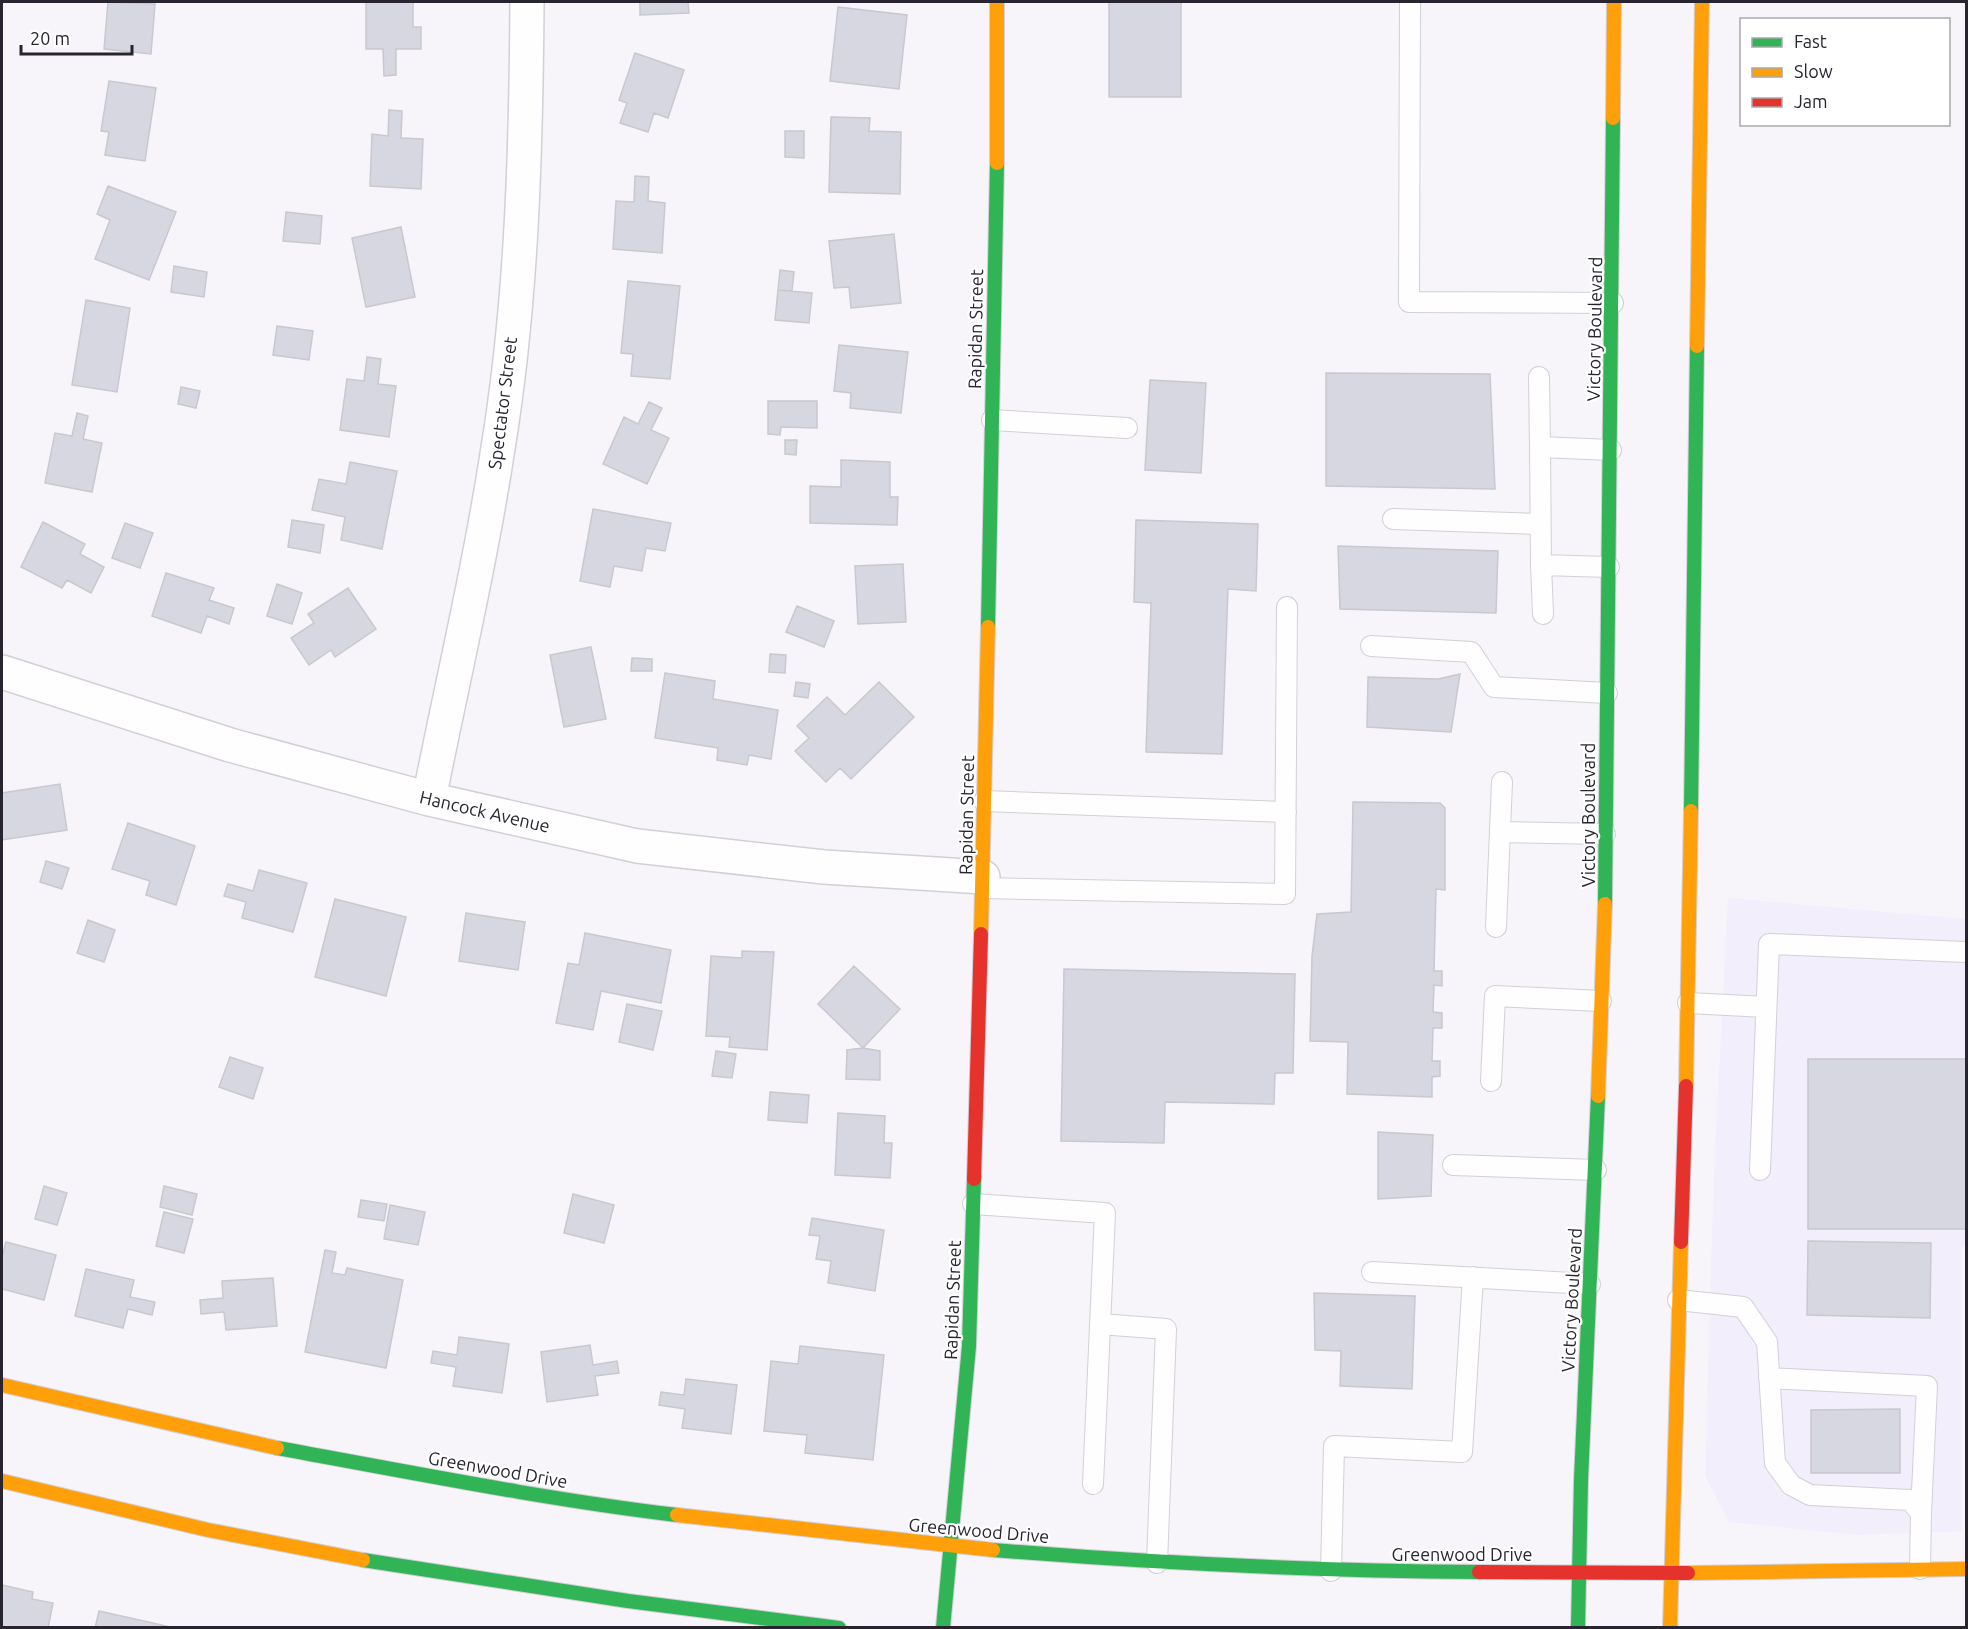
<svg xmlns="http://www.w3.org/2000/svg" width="1968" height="1629" viewBox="0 0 1968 1629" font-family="Ubuntu,sans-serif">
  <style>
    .built { fill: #f2eefc }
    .building { fill: #d7d7e1; stroke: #c8c8cf; stroke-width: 1.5 }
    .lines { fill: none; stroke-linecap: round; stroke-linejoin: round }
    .lane-casing { stroke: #d2d0d7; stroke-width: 22 }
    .street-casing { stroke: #d2d0d7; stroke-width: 36 }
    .fast-casing { stroke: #d2d0d7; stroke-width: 16 }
    .slow-casing { stroke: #d2d0d7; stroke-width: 16 }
    .jam-casing { stroke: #d2d0d7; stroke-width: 16 }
    .lane { stroke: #fefefe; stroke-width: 20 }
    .street { stroke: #fefefe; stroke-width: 33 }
    .fast { stroke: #30b455; stroke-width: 14 }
    .slow { stroke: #ff9f0a; stroke-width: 14 }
    .jam { stroke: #e5322d; stroke-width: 14 }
    .labels { text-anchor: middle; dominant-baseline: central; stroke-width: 4.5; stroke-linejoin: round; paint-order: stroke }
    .street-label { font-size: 18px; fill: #282530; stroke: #fff }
  </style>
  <rect width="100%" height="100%" fill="#f7f5f9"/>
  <path class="built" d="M1728,898l238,21v326l-4,1v285l-104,4 -129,-13 -24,-46 9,-303z"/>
  <path class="building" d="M108,2l47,2 -4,50 -47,-5z
    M366,2h47v25h8v22h-25v26l-12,1 -1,-27h-17z
    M640,2h48l1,11 -49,2z
    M1109,2h72v95h-72z
    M838,7l69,8 -8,74 -69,-8z
    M635,53l49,17 -16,48 -14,-5 -6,19 -28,-9 7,-20 -8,-3z
    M109,81l47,7 -11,73 -40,-6 4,-23 -8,-1z
    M389,110l13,1 -1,27 22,1 -2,50 -51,-3 2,-52 16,2z
    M831,117l39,1 -1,13 32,1 -1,62 -71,-2z
    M785,131h19v27l-19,-1z
    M635,176l14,1 -1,24 17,2 -3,50 -49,-4 3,-48 18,1z
    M108,186l68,26 -27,68 -54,-21 15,-39 -13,-6z
    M286,212l36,4 -2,28 -37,-3z
    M401,227l14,70 -49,10 -14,-69z
    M894,234l7,69 -50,5 -2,-21 -15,1 -5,-47z
    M174,266l33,6 -3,25 -33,-5z
    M780,270l14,2 -2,19 -14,-1z
    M628,281l52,5 -10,93 -39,-3 2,-22 -12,-1z
    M778,290l34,3 -3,30 -34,-3z
    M86,300l44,8 -13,84 -45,-7z
    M277,326l36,5 -4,29 -36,-5z
    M839,345l69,7 -7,61 -51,-5 1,-15 -17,-2z
    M367,357l14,2 -3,25 18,2 -7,51 -49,-7 7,-51 17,2z
    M1326,373l164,1 5,115 -169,-3z
    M1150,380l56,3 -5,90 -56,-3z
    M181,387l19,4 -4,17 -18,-4z
    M768,401h49v27l-36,-1 -1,8 -12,-1z
    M649,402l13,6 -11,22 18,8 -22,46 -44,-20 21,-47 14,7z
    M77,413l11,3 -5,23 19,4 -10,49 -47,-9 10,-50 17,3z
    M785,440h12l-1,15 -11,-1z
    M841,460l49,2v35h8l-1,28 -87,-2v-37l31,1z
    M350,462l47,9 -15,78 -41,-9 4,-23 -33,-7 7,-31 27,5z
    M593,509l78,14 -6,28 -19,-3 -4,23 -28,-5 -4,21 -30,-6z
    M292,520l32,5 -4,28 -32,-6z
    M1136,520l122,4 -2,67 -28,-2 -6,165 -76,-2 5,-149 -17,-1z
    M43,522l42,22 -5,10 24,13 -13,26 -24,-13 -5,8 -41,-21z
    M125,523l28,10 -13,35 -28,-10z
    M1338,546l160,5 -2,62 -156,-4z
    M903,564l3,58 -48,2 -3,-58z
    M166,573l48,15 -5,12 25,8 -5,16 -22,-8 -6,17 -49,-17z
    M277,584l25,9 -10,31 -25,-8z
    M348,588l28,41 -41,28 -4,-7 -22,15 -18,-27 23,-15 -6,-9z
    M797,606l37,15 -10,26 -38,-15z
    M591,647l15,72 -42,8 -14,-72z
    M770,654l16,1 -1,18 -16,-1z
    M632,658l20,1v12h-21z
    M665,673l50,8 -2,18 65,11 -7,49 -22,-4 -2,10 -30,-5 1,-12 -63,-10z
    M1460,674l-9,58 -84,-5 1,-50 70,2z
    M796,682l14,2 -2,14 -14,-2z
    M879,682l35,35 -63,62 -11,-11 -14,14 -31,-31 14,-13 -12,-12 30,-29 18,18z
    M60,784l7,46 -65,10v-47z
    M1353,802l87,1 5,5v82l-9,-1 -2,82h8v15l-8,-1 -1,27 9,1v15h-9l-1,33h8v15l-8,1v20l-85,-3 1,-52 -38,-1 2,-85 5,-42 34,-2z
    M128,823l67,23 -19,59 -30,-10 4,-14 -38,-12z
    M46,861l23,7 -7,21 -22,-7z
    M259,870l48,13 -14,49 -51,-14 4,-16 -22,-6 4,-12 25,7z
    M335,899l71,18 -20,79 -71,-19z
    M466,913l59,9 -7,48 -59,-9z
    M88,920l27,10 -11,32 -27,-9z
    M585,933l86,17 -10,53 -60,-12 -8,39 -37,-7 12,-60 11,2z
    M742,951l32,1 -7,98 -38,-3 1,-10 -24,-1 5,-80 31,2z
    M854,966l46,43 -37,39 -45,-44z
    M1064,969l231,5 -2,99h-18l-1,31 -109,-2 -1,41 -103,-2z
    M627,1004l35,7 -9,39 -34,-8z
    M863,1048l17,3v29l-34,-1 1,-29z
    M716,1051l20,3 -4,24 -20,-2z
    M230,1057l33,11 -10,31 -34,-12z
    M1808,1059h158v170h-158z
    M770,1092l39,3 -2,28 -39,-3z
    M838,1113l47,3 -1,27h8l-2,35 -55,-3z
    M1378,1132l55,3 -2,61 -53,3z
    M44,1186l23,7 -10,32 -22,-6z
    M164,1186l33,8 -5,21 -32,-8z
    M573,1194l41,11 -10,38 -40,-10z
    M361,1200l26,4 -3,17 -26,-4z
    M390,1205l35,7 -7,33 -34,-6z
    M164,1212l29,7 -9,34 -28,-7z
    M812,1218l72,12 -9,61 -47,-8 3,-22 -15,-2 4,-23 -11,-1z
    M1808,1241l123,2 -1,75 -123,-3z
    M6,1242l50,13 -12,45 -42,-11v-32z
    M325,1250l11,2 -4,21 13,2 2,-7 56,12 -17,88 -81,-16z
    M86,1269l48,11 -4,17 25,5 -3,13 -24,-6 -5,19 -48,-12z
    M273,1278l4,48 -51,4 -2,-18 -23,2 -1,-14 23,-2 -1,-17z
    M1314,1293l101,3 -3,93 -72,-3 1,-35 -26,-1z
    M459,1337l50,7 -7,49 -49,-7 3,-19 -25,-4 2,-12 24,4z
    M590,1345l3,20 24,-4 2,12 -24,3 3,19 -51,7 -6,-50z
    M800,1346l84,9 -11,105 -68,-7 2,-18 -43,-4 7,-70 27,3z
    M686,1379l51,6 -6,49 -49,-6 3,-19 -26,-4 2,-13 23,3z
    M1900,1409v64h-89v-63z
    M2,1585l31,7 -1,7 21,4 -5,25h-46z
    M99,1611l76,17h-80z"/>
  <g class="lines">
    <defs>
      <path id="lane" d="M1410,2l-1,300 204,1
        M1539,377l1,70 71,3
        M992,420l135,8
        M1540,447l1,118 68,2
        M1393,519l147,5
        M1541,565l2,49
        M1371,646l100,6 23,35 113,6
        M984,801l302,11
        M1500,832l105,2
        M983,888l302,6 2,-287
        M1496,927l6,-145
        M1688,1003l78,4
        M1491,1081l4,-85 106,5
        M1453,1165l143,5
        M1760,1170l9,-226 197,8
        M973,1204l132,9 -12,271
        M1372,1272l218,12
        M1678,1300l65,7 24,35 8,121 16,22 19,10 100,5 11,13 -1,56
        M1100,1324l66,5 -9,234
        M1769,1378l158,8 -6,127
        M1331,1571l3,-125 128,6 11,-175"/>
      <path id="street" d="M2,672l228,73 199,54 208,47 187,21 159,10
        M429,799c23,-116 51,-233 69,-351 24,-147 28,-298 29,-446"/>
      <path id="fast" d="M988,627l9,-464
        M1691,811l6,-465
        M1605,904l8,-786
        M277,1448c133,24 266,51 400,67
        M993,1550c162,13 324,21 486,22
        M363,1560l265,41 211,27
        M943,1628l26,-282 5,-167
        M1578,1628l3,-148 17,-384"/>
      <path id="slow" d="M1613,118l1,-116
        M997,163v-161
        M1697,346l5,-344
        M981,934l7,-307
        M1686,1086l5,-275
        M1598,1096l7,-192
        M2,1385l275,63
        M2,1481l206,49 155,30
        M677,1515l316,35
        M1688,1573l278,-4
        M1670,1628l11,-386"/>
      <path id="jam" d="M974,1179l7,-245
        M1681,1242l5,-156
        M1479,1572l209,1"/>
    </defs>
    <use href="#lane" class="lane-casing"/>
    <use href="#street" class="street-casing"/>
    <use href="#fast" class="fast-casing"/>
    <use href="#slow" class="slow-casing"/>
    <use href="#jam" class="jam-casing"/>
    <use href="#lane" class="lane"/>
    <use href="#street" class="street"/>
    <use href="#fast" class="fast"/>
    <use href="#slow" class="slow"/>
    <use href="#jam" class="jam"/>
  </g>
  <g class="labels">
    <g class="street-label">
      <text transform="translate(975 329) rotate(-89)">Rapidan Street</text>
      <text transform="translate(1594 329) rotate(-89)">Victory Boulevard</text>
      <text transform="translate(502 403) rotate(-83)">Spectator Street</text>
      <text transform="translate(485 811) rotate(13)">Hancock Avenue</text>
      <text transform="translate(966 815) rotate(-89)">Rapidan Street</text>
      <text transform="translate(1588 815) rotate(-90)">Victory Boulevard</text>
      <text transform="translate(952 1300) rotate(-88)">Rapidan Street</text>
      <text transform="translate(1571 1300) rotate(-87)">Victory Boulevard</text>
      <text transform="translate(498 1469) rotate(10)">Greenwood Drive</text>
      <text transform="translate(979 1530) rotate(5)">Greenwood Drive</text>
      <text x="1462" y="1554">Greenwood Drive</text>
    </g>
  </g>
  <rect width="1968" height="1629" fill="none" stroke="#282530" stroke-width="6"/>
  <rect x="1740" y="18" width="210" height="108" fill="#ffffff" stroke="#a9a8ac" stroke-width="1.5"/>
  <rect x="1752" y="38" width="30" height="9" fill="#30b455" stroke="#a9a8ac" stroke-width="1.5"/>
  <text x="1794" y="48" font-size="18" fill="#282530">Fast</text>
  <rect x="1752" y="68" width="30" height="9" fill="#ff9f0a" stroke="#a9a8ac" stroke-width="1.5"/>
  <text x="1794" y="78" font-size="18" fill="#282530">Slow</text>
  <rect x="1752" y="98" width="30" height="9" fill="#e5322d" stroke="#a9a8ac" stroke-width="1.5"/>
  <text x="1794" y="108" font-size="18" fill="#282530">Jam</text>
  <path d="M21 45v9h111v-9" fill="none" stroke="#282530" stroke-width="3"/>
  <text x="30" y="45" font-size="18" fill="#282530" stroke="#ffffff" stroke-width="4.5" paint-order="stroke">20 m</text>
</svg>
